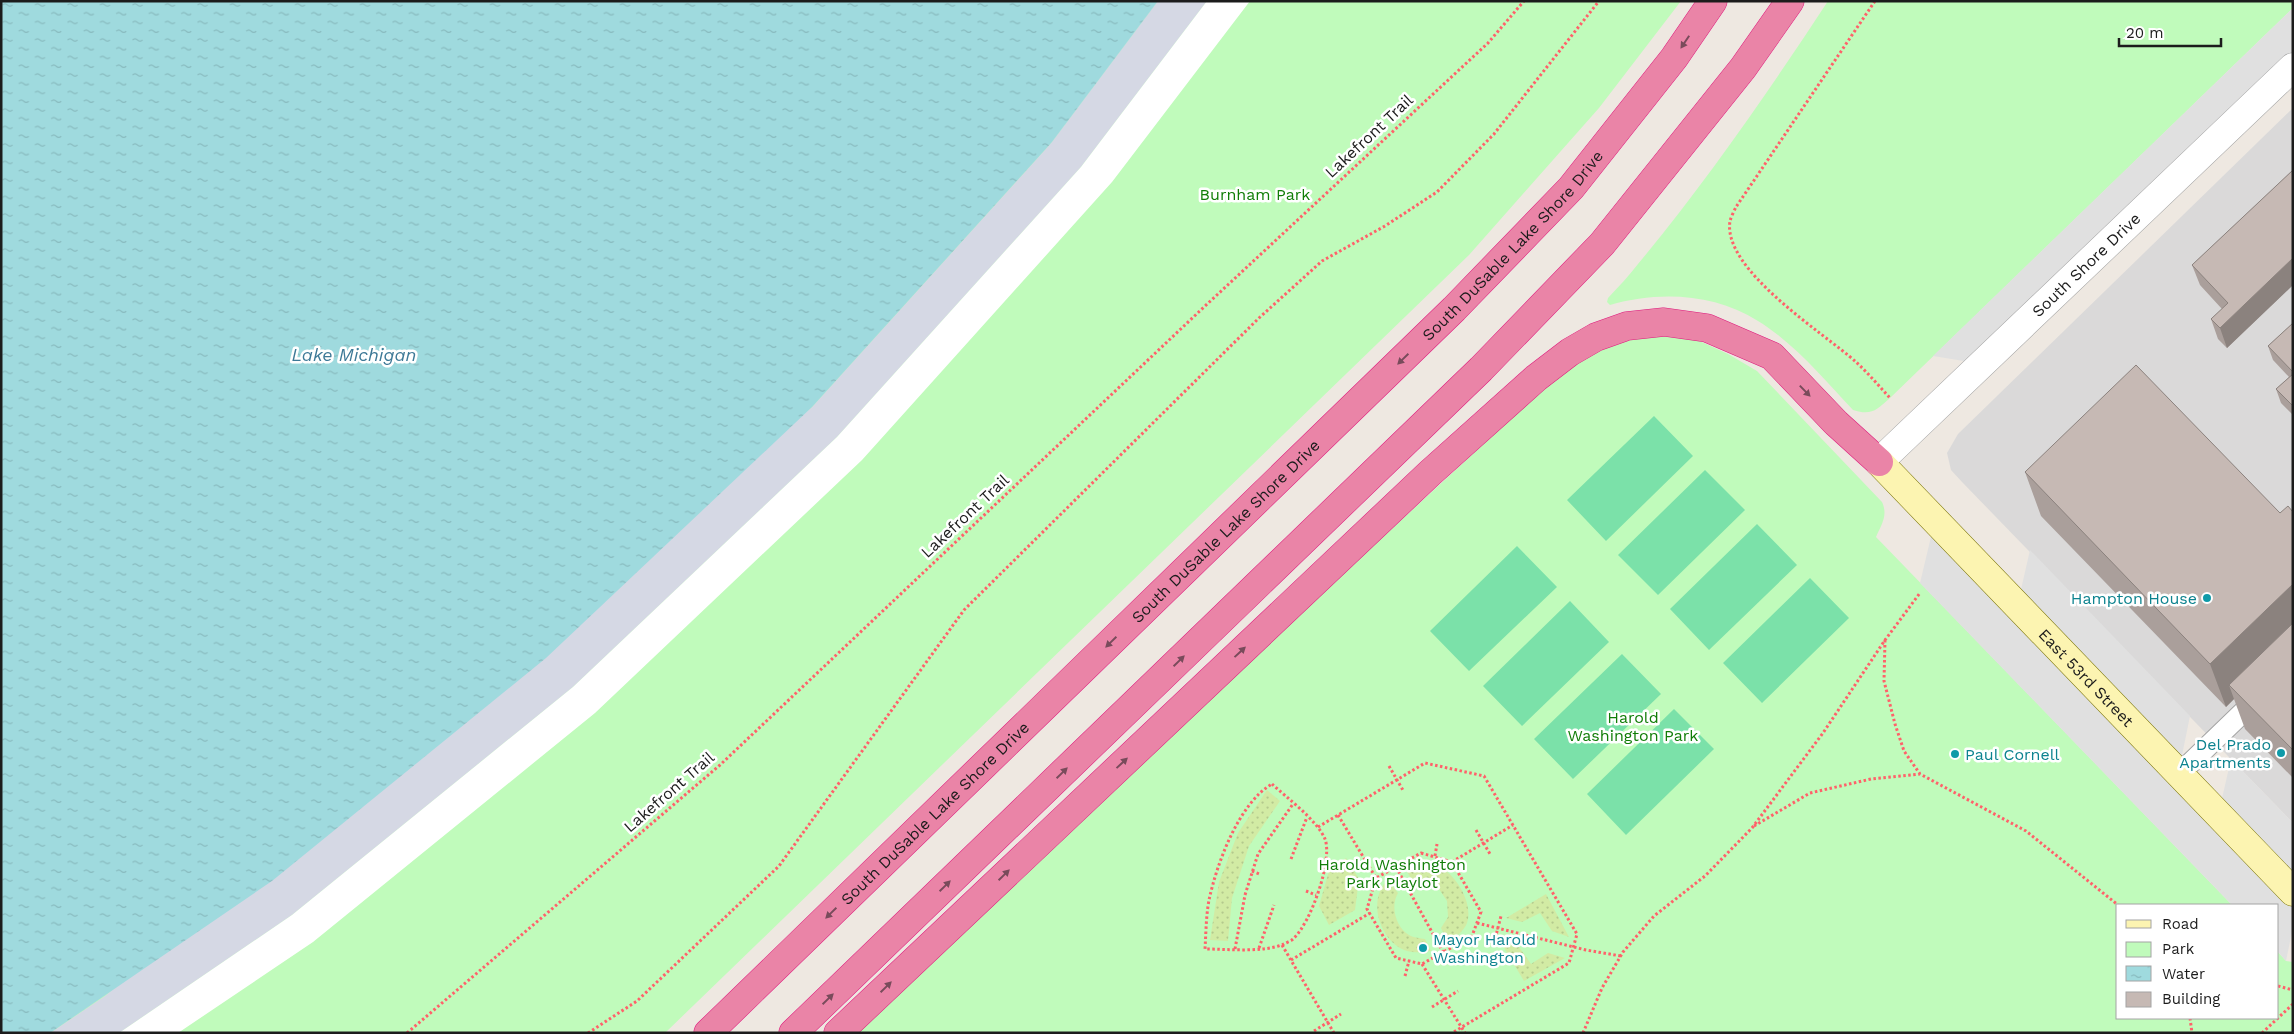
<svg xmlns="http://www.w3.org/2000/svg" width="2294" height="1034" viewBox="0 0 2294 1034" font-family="'Work Sans',sans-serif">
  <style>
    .residential { fill: #dad9d9 }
    .park { fill: #c0fbbb }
    .garden { fill: url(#garden-dots) }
    .pitch { fill: #7be1a9 }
    .parking { fill: #e0e0e0 }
    .plaza { fill: #d5d8e4 }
    .water { fill: url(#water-ripples) }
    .pier { fill: #fff }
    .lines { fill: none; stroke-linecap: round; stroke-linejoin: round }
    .lane-casing { stroke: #a3a3a3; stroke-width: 22 }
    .street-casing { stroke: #a3a3a3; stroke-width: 29 }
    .secondary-casing { stroke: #767000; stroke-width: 29 }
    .highway-casing { stroke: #de1c7e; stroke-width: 29 }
    .path { stroke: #ff616a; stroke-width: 3; stroke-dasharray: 2.5 2.5; stroke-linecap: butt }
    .lane { stroke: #fff; stroke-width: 20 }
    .street { stroke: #fff; stroke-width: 28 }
    .secondary { stroke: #fcf4b1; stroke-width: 28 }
    .highway { stroke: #ea84a7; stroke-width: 28 }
    .wall { fill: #aa9f9b }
    .shaded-wall { fill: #8b827e }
    .building { fill: #c6b9b4; stroke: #8b827e }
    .oneway { fill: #794b5b }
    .culture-dot { fill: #0f9aa8; stroke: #fff; stroke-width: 2 }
    .labels { text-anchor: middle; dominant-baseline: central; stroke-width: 5; stroke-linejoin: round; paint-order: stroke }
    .street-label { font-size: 16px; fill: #1c1c1c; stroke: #fff }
    .park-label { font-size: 16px; fill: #107d07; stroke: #fff }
    .culture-label { font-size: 16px; fill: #0d838f; stroke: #fff; text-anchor: end }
    .water-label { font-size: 18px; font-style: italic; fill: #3d7997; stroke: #fff }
  </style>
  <defs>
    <pattern id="garden-dots" width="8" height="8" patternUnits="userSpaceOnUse" patternTransform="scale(1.25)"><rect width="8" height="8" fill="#d2eba4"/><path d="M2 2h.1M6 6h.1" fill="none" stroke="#b4c98d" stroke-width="1.8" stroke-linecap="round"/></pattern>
    <pattern id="water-ripples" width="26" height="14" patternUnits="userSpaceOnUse" patternTransform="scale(1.25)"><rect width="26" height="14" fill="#9fdade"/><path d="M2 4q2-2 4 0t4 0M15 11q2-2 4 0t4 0" fill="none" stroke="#88babe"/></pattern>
  </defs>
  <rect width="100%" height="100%" fill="#eee8e1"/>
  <path class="residential" d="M2293,108v715l-331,-341 -11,-12 -4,-17 11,-19z"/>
  <path class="park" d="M1158,1h523l-82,107 -130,147 -804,778h-615l1002,-891z
    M1828,1h465v7l-403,390c-14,12 -18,18 -37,12 -29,-31 -59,-67 -95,-89 -44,-28 -100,-30 -148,-16l-3,-3 1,-4c10,-11 21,-22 30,-34 68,-82 131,-173 190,-263z
    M1656,333l37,5 35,16 29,17 125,131c6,13 0,22 -6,35l356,368h-114v113h160v-66l8,9 7,1v71h-1435l271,-261 439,-406 57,-27z"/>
  <path class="garden" d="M1267,790l13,11 -31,45 -17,52 -4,43 -18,-1 9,-58 19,-49z
    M1346,858l13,21 -4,31 -26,15 -10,-19 10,-35z
    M1421,863c7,2 17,3 22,6 16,10 30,36 24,54 -3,8 -12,15 -19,19l-7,-14 7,-11 -1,-16 -8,-12 -14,-8 -11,2 -10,-16z
    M1388,880l10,13c-8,14 -2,34 11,42 5,3 11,3 16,4l6,12c-10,1 -21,3 -31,-3 -22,-13 -32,-50 -12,-68z
    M1546,894l23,43 -17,-6 -12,-18 -18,9 -16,-4z
    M1500,941l19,6 12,17 17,-11 17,5 -41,23z"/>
  <path class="pitch" d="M1654,416l39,40 -87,85 -39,-41z
    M1705,470l40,40 -87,85 -40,-40z
    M1757,524l40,41 -88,85 -39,-41z
    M1517,546l40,41 -88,84 -39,-40z
    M1810,578l39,40 -87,85 -39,-40z
    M1570,601l39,41 -87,84 -39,-40z
    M1622,654l39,40 -88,85 -39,-40z
    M1674,709l40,40 -88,86 -39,-41z"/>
  <path class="parking" d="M2293,8v59l-311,297 -49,-8z
    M1935,520l82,87 13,-57 160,166 -12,59 40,41 13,-57 62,64v104l-7,34 -8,-9v-47h-46l-312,-322z"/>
  <path class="plaza" d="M1158,1h49l-126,166 -244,270 -264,250 -281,228 -173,118h-69l55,-37 707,-589 240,-265z"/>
  <path class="water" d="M1,1h1157l-106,141 -240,265 -266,251 -274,223 -222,152h-49z"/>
  <path class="pier" d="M1207,1h43l-138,181 -250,278 -267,253 -282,229 -135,91h-59l173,-118 281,-228 264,-250 244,-270z"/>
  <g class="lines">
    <defs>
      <path id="lane" d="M2178,775l115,-111"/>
      <g id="street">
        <path id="s1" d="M1879,462l414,-395"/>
      </g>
      <g id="secondary">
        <path id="s2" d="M1879,462l414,430"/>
      </g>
      <g id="highway">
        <path id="s3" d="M708,1033l746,-724 117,-121 103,-130 39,-57"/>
        <path d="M793,1033l688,-664 121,-125 141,-176 47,-67"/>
        <path d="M838,1033l592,-560 106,-95 34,-26 26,-15 31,-11 37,-4 43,6 65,28 64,67 43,39"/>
      </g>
    </defs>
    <use href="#lane" class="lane-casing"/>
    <use href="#street" class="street-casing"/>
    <use href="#secondary" class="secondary-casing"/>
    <use href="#highway" class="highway-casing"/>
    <path class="path" d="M1875,1l-139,206c-2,4 -5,10 -6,14 -8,49 94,112 126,141 12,11 23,24 34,36
      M1885,640l-1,41 11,43 9,27 16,23
      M1389,766l15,26
      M1272,784c15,14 45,36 53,55 8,21 -14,83 -31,99 -2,3 -7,4 -10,6 -21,9 -56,5 -79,5 1,-16 1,-33 4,-49 8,-37 30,-97 63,-116z
      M1338,815l38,63
      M1754,826l56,-33 61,-14 49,-5 106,57 92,74
      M1318,827l107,-64 59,13 93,158 -8,29 -117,70
      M1476,830l14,24
      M1421,853l31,9 29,50 -9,24 -50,28 -26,-6 -29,-49 9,-31z
      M1435,856l2,-12
      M1291,859l16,-42
      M1452,862l61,-37
      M1396,867l47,85
      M1252,871l7,3
      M1306,891l10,4
      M1477,923l109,27 35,6
      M1494,943l7,-27
      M1282,945l52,88
      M1259,948l15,-43
      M1235,949l10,-54 13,-41 35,-50
      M1291,960l79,-47
      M1422,964l43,69
      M1405,976l4,-15
      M2278,986l15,4
      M1432,1007l26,-16
      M2190,1018l2,15
      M1314,1031l27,-17
      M407,1033l313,-268 484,-458 284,-264 36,-42
      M588,1033l49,-32 142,-135 185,-256 295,-292 63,-57 63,-35 52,-34 57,-58 105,-133
      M1583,1033l19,-45 21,-36 31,-36 51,-40 47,-48 71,-95 62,-93 35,-47
      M2262,1033l31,-29"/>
    <use href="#lane" class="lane"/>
    <use href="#street" class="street"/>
    <use href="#secondary" class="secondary"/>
    <use href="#highway" class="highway"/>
  </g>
  <path class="wall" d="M2293,170v115l-66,63 -9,-9 -7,-20 11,-10 -22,-24 -8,-20z
    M2293,323v92l-12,-12 -5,-14 13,-12 -16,-17 -5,-14z
    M2025,472l255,41 13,-1v266l-48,-49 -11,-30 -8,8 -185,-191z"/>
  <path class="shaded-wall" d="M2293,258v27l-66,63 -7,-20z
    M2293,584v59l-64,42 5,14 -8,8 -16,-43z"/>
  <path class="building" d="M2293,170v88l-73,70 -9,-9 17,-16 -36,-38z
    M2293,323v49l-25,-26z
    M2136,365l144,148 8,-7 5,6v72l-83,80 -185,-192z
    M2293,374v32l-17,-17z
    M2293,623v127l-64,-65z"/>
  <defs><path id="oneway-solid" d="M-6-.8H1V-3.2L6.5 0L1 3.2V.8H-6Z" transform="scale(1.25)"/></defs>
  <g class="oneway">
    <use href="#oneway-solid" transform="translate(1685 42) rotate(124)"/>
    <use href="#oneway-solid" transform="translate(1403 359) rotate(136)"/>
    <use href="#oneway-solid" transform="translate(1805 391) rotate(46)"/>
    <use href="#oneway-solid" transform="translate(1111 642) rotate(136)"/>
    <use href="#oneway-solid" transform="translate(1240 652) rotate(-43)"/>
    <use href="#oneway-solid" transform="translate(1179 661) rotate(-44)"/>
    <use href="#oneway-solid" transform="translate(1122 763) rotate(-43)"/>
    <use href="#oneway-solid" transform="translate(1062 773) rotate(-44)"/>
    <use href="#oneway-solid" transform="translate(1004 875) rotate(-44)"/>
    <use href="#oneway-solid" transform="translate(945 886) rotate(-44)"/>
    <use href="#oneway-solid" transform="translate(831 913) rotate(136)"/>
    <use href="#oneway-solid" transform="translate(886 987) rotate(-44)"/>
    <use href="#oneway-solid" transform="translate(828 999) rotate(-44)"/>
  </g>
  <g class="culture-dot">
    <circle cx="2207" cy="598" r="5"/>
    <circle cx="2281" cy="753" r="5"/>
    <circle cx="1955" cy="754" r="5"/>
    <circle cx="1423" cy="948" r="5"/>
  </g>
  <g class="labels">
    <g class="street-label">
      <text transform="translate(1369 136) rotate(-43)">Lakefront Trail</text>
      <text stroke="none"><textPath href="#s3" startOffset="1126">South DuSable Lake Shore Drive</textPath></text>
      <text stroke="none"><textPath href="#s1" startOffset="286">South Shore Drive</textPath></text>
      <text transform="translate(965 516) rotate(-43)">Lakefront Trail</text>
      <text stroke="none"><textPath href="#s3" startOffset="721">South DuSable Lake Shore Drive</textPath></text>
      <text stroke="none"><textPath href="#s2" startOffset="299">East 53rd Street</textPath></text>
      <text transform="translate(669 792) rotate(-41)">Lakefront Trail</text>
      <text stroke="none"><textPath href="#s3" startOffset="316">South DuSable Lake Shore Drive</textPath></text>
    </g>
    <g class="park-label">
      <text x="1255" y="194">Burnham Park</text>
      <text x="1633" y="717">Harold<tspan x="1633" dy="18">Washington Park</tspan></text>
      <text x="1392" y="864">Harold Washington<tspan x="1392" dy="18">Park Playlot</tspan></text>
    </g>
    <g class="culture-label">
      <text x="2197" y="598">Hampton House</text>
      <text x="2271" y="744">Del Prado<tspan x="2271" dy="18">Apartments</tspan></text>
      <text x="1965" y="754" text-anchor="start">Paul Cornell</text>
      <text x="1433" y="939" text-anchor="start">Mayor Harold<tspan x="1433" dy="18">Washington</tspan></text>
    </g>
    <g class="water-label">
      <text x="354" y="354">Lake Michigan</text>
    </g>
  </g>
  <rect width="2294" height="1034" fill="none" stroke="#1c1c1c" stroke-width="5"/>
  <rect x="2116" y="904" width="162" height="115" fill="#ffffff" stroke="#a4a4a4"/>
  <rect x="2126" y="920" width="25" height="8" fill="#fcf4b1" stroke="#a4a4a4"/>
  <text x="2162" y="929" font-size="15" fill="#1c1c1c">Road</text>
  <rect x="2126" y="942" width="25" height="15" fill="#c0fbbb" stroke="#a4a4a4"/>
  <text x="2162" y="954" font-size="15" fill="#1c1c1c">Park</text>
  <rect x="2126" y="966" width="25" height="15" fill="url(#water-ripples)" stroke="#a4a4a4"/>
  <text x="2162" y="979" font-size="15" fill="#1c1c1c">Water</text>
  <rect x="2126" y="992" width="25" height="15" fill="#c6b9b4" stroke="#a4a4a4"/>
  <text x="2162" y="1004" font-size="15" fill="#1c1c1c">Building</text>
  <path d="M2119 38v8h102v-8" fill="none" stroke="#1c1c1c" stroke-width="2.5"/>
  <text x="2126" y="38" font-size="15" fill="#1c1c1c" stroke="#ffffff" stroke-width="4" paint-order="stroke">20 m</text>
</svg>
